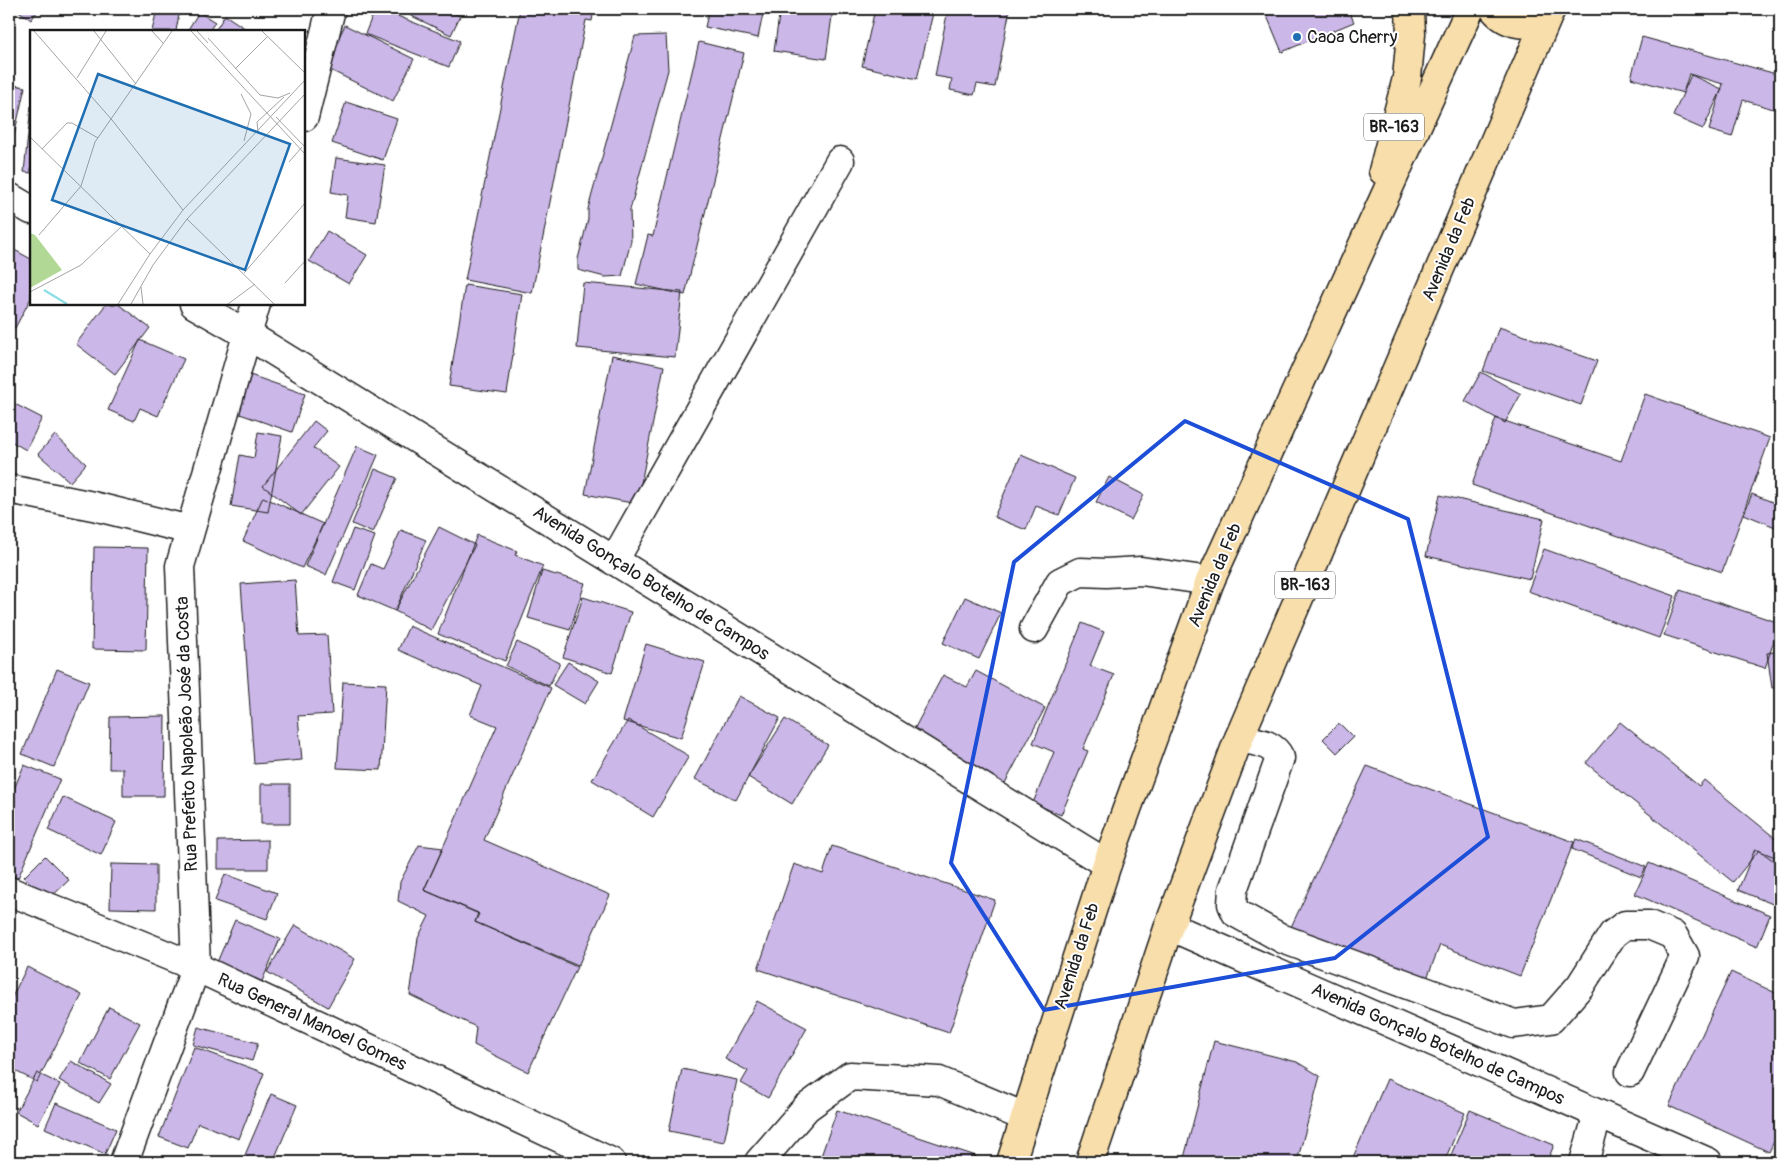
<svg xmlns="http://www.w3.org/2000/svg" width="1789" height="1171" viewBox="0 0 1789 1171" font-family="Pangolin,sans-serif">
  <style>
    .building { fill: #cbb7e8; stroke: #1c1c1c }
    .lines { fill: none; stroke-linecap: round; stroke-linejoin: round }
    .minor-casing { stroke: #1c1c1c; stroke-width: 31 }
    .major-casing { stroke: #1c1c1c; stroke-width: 31 }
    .minor { stroke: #fff; stroke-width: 28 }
    .major { stroke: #f8deab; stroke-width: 28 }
    .marked { fill: none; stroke: #1d4ed8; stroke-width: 4; stroke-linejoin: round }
    .poi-dot { fill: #1f6fb2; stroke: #fff; stroke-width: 2 }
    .labels { text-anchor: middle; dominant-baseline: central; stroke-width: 4; stroke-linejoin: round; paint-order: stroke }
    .shield { fill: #fff; stroke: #606060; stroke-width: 1 }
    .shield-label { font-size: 16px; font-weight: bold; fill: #1c1c1c }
    .poi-label { font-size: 18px; fill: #1c1c1c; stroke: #fff; text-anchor: start }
    .street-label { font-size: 18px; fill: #1c1c1c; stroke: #fff }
    .inset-river { fill: none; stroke: #8edfe4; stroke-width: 2.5 }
    .inset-road { fill: none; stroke: #a4a4a4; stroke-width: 1 }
    .view { fill: #1f6fb2; fill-opacity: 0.15; stroke: #1f6fb2; stroke-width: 2.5 }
    .inset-edge { fill: none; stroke: #1c1c1c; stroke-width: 2.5 }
  </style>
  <rect width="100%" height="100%" fill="#fff"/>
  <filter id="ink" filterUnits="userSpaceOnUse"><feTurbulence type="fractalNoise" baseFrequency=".02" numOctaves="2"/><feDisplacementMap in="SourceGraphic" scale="10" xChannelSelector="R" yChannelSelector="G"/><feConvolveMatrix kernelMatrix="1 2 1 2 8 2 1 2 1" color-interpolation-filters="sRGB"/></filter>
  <g filter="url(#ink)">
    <path class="building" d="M16,9h23l-8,11z
      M157,9h23l-4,22h-24z
      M375,9h5l80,32 -11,26 -84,-33z
      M397,9h47l16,7 -9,19z
      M520,9h74l-2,12 -6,-1 -54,273 -67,-13z
      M709,9h55l-6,29 -53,-11z
      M780,9h53l-7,50 -52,-8z
      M875,9h59l-17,70 -55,-13z
      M948,9h62l-15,78 -18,-3 -3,11 -24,-5 2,-11 -17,-3z
      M1264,9h84l6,13 -72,30z
      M199,12l16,10 -6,9h-22z
      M225,15l24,16h-34z
      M345,25l69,34 -21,42 -69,-34z
      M666,35l2,35 -38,140 1,31 -9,35 -17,1 -27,-7v-11l10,-40v-10l47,-173z
      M1642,37l138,38v36l-37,-11 -11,37 -23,-7 14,-46 -34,-10 -6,19 -52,-15z
      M699,42l45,11 -59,242 -49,-11 12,-49 5,1z
      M1691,75l31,14 -19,40 -30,-13z
      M9,84l16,3 -16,71z
      M346,102l51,17 -14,41 -51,-17z
      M31,106v67l-7,-1z
      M336,158l49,7 -9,57 -31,-5 3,-22 -17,-3z
      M327,231l40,24 -18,29 -40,-23z
      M9,247l22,12v39l-16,30 -6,-3z
      M583,283l99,9 -7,65 -98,-9z
      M465,285l57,9 -15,100 -58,-8z
      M106,304h12l32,24 -35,46 -39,-30z
      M1499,327l98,34 -16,44 -98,-34z
      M140,340l44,19 -26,57 -18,-8 -6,13 -26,-11z
      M612,355l52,11 -27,138 -52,-10z
      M1481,372l40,22 -16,29 -40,-22z
      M250,375l55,19 -13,38 -55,-19z
      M1645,394l125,44 -48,134 -250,-87 24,-67 125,43z
      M9,401l33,17 -16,32 -17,-10z
      M314,421l13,10 -14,17 26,19 -38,48 -38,-29z
      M258,432l24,4 -14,76 -37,-6 9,-51 14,3z
      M55,435l31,29 -16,18 -32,-28z
      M357,446l21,9 -52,120 -21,-9z
      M1021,455l54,23 -16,37 -23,-9 -10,24 -32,-13z
      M375,469l22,9 -24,55 -21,-9z
      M1109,477l35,18 -13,25 -35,-18z
      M1752,494l28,11v24l-36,-15z
      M1440,495l104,24 -14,60 -104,-23z
      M263,497l60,27 -21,44 -59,-27z
      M439,527l36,18 -44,85 -36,-19z
      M353,529l22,7 -20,54 -22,-8z
      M401,530l25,10 -31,71 -37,-16 13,-31 12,5z
      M477,535l40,16 -2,4 28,11 -38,95 -67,-27z
      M94,547l54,1 -2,102 -54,-1z
      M1544,549l131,47 -16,42 -131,-47z
      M542,571l43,12 -15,47 -42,-12z
      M295,580l4,56 28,-1 5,79 -34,2 4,44 -48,4 -13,-180z
      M1680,590l100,33 -15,45 -101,-33z
      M583,597l48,15 -19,61 -49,-16z
      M965,597l36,16 -22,46 -36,-16z
      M1082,623l22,9 -14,34 24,9 -31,74 5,2 -27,64 -28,-12 21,-51 -21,-9z
      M409,626l142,62 -67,152 126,55 -32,71 -103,-44 4,-8 -55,-24 73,-164 -27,-11 12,-29 -84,-36z
      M517,642l43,21 -11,23 -43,-20z
      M646,644l59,18 -24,76 -58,-17z
      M1780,651v36l-8,1 -5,-35z
      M568,662l31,19 -14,23 -32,-19z
      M57,669l32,13 -35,85 -32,-13z
      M976,671l69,37 -41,77 -93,-50 32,-60 24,12z
      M343,682l43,2 -5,86 -44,-2z
      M739,696l41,22 -44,82 -41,-21z
      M165,716l-1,80h-41v-27h-14l1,-52z
      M785,719l43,26 -36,59 -44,-27z
      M628,720l61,36 -36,61 -61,-37z
      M1620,722l79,64 5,-6 76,62v11l-6,8 -15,-11 -26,32 -147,-119z
      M1339,723l14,14 -16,16 -14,-14z
      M24,765l36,14 -42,99 -9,-3v-74z
      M1367,766l207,76 -54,134 -80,-31 -18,46 -131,-64z
      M261,784h29v40h-29z
      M63,797l53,25 -15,33 -53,-25z
      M1576,839l70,28 -5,10 -69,-28z
      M268,840v29h-50v-28z
      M419,845l24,3 -19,42 54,23 -3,9 102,45 -49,105 -54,-27 2,-18 -66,-32 8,-57 11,-22 -31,-15 2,-19z
      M832,846l163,54 -46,133 -191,-64 36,-105 29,10z
      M1755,849l25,10v48l-42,-17z
      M45,856l24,24 -21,20 -24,-23z
      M1649,863l121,52 -13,32 -122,-53z
      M111,864l45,1v44l-46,-1z
      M225,874l52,19 -10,26 -52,-18z
      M235,920l45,19 -20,47 -45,-19z
      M295,925l60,34 -27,48 -61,-35z
      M27,967l55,28 -45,87 -28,-14v-65z
      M1731,972l49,23v134l-11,23 -100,-46z
      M757,1001l50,27 -39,70 -27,-15 7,-12 -23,-12z
      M109,1007l31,16 -30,56 -30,-16z
      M198,1027l60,16 -6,18 -59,-16z
      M1214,1041l83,21 23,14 -23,86h-114z
      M194,1047l70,26 -25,66 -41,-16 -10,25 -29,-11z
      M71,1061l40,23 -12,19 -40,-23z
      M682,1069l55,11 -13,62 -55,-11z
      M37,1073l23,11 -22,40 -22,-12z
      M1387,1079l78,34 -21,49h-93z
      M271,1094l26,11 -24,57h-31z
      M56,1103l60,26 -11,25 -60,-26z
      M837,1110l139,46 -2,6h-155z
      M1470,1110l84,35 -7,17h-99z"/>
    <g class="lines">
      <defs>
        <path id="minor" d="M304,117l27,-108
          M9,197l22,13
          M194,304l54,31 859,529
          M9,489l84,17 97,24
          M614,561l226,-400
          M1034,629l26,-47 20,-10 26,1 35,-2 69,10
          M1239,738c15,4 34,4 41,20l-47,132 -1,14 4,9 47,26 231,85 37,-5 29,-33 33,-52 12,-9h24l24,10 12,21 -55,116
          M9,891l187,76 415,195
          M1169,926l539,236
          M124,1162l72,-195 -16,-401 76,-262
          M759,1162l47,-54 44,-32 89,5 86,36
          M1584,1162l14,-48"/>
        <path id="major" d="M1494,9c13,16 35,19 53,9
          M1383,171l24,-93 4,-44 -1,-25
          M1011,1162l96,-298 103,-283 260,-572
          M1090,1162l79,-236 70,-188 312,-729"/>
      </defs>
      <use href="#minor" class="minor-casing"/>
      <use href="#major" class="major-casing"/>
      <use href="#minor" class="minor"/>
      <use href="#major" class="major"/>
    </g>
  </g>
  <path class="marked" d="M1185,421l223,98 80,318 -153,121 -291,52 -93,-147 63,-301z"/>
  <circle class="poi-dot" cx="1297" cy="37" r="5"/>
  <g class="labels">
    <g class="shield">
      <rect x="1364" y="113.5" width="60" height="27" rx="4"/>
      <rect x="1275" y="571.5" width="60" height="27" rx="4"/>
    </g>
    <g class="shield-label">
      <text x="1394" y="127">BR-163</text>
      <text x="1305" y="585">BR-163</text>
    </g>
    <g class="poi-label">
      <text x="1307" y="37">Caoa Cherry</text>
    </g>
    <g class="street-label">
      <text transform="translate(1449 249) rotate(-67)">Avenida da Feb</text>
      <text transform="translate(1215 575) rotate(-67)">Avenida da Feb</text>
      <text transform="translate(651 583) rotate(32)">Avenida Gonçalo Botelho de Campos</text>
      <text transform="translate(187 734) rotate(-92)">Rua Prefeito Napoleão José da Costa</text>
      <text transform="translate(1077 956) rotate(-72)">Avenida da Feb</text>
      <text transform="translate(312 1022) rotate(25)">Rua General Manoel Gomes</text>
      <text transform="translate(1438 1044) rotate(24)">Avenida Gonçalo Botelho de Campos</text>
    </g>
  </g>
  <g transform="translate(30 30)">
    <rect width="275" height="275" fill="#fff"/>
    <path d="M0,203l5,2 27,35 -32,18z" fill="#b1d894"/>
    <path class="inset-river" d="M14,260l23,14"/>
    <path class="inset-road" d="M4,1l78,89 71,90M64,1l42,53M122,1l11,12M161,1l114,123M167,1l11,12M232,1l43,42M178,8l52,57 18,3 12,-5M205,39l32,-32M47,48l29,-47M211,64l10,20 -7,27M246,87l29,30M228,102l-1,-10 27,-25M0,107l120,117M12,119l25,-26h5l26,15M259,132l13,-15M157,189l87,85M9,205l42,-49 14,-44 77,-111M214,243l61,-70M255,253l20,-22M111,257l2,17M0,262l51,-27 41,-39M88,274l32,-50 33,-44 122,-130M101,274l22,-39 34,-46 118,-125M198,274l27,-20"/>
    <path class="view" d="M68,44l192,70 -45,126 -193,-70z"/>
    <rect width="275" height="275" class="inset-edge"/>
  </g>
  <rect width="1789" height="1171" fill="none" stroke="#fff" stroke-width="30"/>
  <rect x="15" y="15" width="1759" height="1141" fill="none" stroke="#1c1c1c" stroke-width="2" filter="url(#ink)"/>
</svg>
